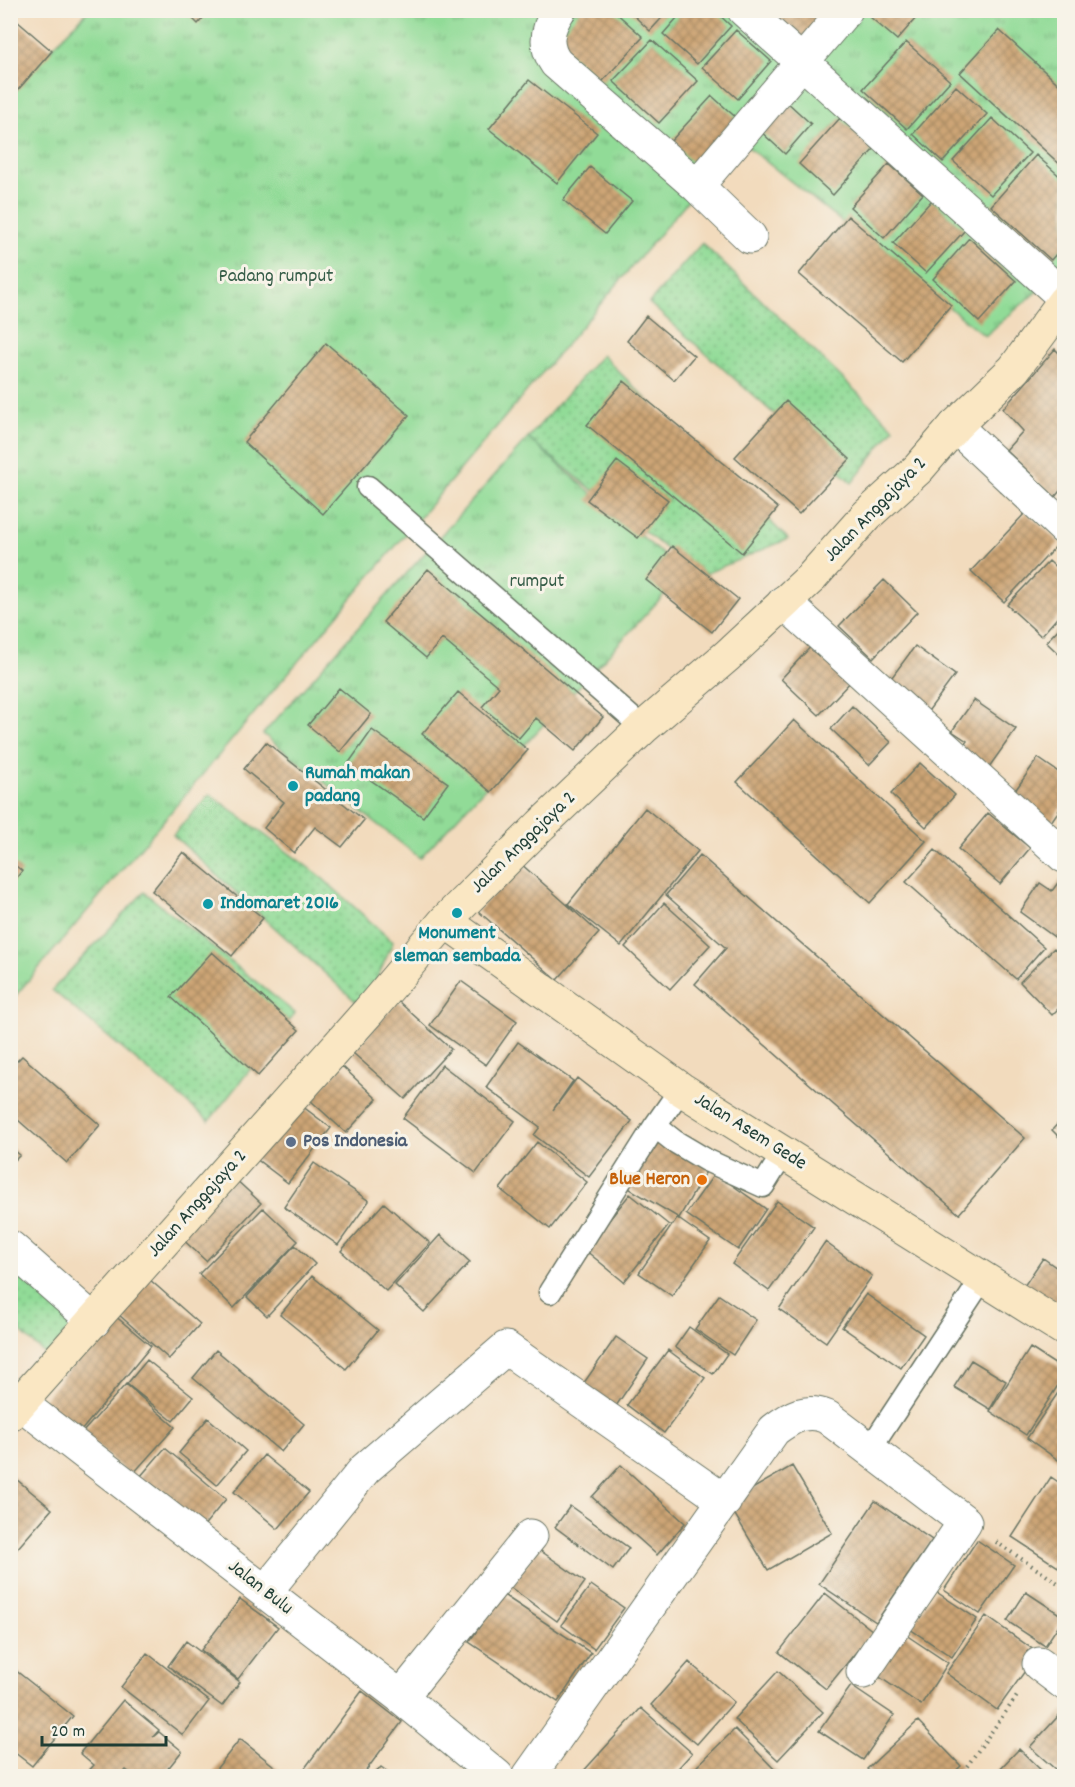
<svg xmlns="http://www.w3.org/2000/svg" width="1075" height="1787" viewBox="0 0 1075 1787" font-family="Dekko,sans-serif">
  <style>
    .grass { fill: url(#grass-dots); stroke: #588c66; stroke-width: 1.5 }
    .park { fill: url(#park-tufts); stroke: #588c66; stroke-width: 1.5 }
    .building { fill: url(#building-cross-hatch) }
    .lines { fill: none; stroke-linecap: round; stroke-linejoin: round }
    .lane-casing { stroke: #697464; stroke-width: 25 }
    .street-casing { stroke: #697464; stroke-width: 35 }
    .secondary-casing { stroke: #697464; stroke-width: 35 }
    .path { stroke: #697464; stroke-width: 4; stroke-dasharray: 1.5 4.5; stroke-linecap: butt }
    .lane { stroke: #fff; stroke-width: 22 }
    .street { stroke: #fff; stroke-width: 33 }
    .secondary { stroke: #fae7c3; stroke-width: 33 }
    .culture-dot { fill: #0f9aa8; stroke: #f7f3e8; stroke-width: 2 }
    .service-dot { fill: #5c6f8a; stroke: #f7f3e8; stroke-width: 2 }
    .food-dot { fill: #e8710a; stroke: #f7f3e8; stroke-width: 2 }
    .labels { text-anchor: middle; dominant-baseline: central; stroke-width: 6; stroke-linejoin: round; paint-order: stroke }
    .park-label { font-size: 20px; fill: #365d48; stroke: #f7f3e8 }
    .street-label { font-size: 20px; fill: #1f3d34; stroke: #f7f3e8 }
    .culture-label { font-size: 20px; font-weight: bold; fill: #0d838f; stroke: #f7f3e8; text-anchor: start }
    .service-label { font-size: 20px; font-weight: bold; fill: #4e5e75; stroke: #f7f3e8; text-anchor: start }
    .food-label { font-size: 20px; font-weight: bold; fill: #c56008; stroke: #f7f3e8; text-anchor: end }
  </style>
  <defs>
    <pattern id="grass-dots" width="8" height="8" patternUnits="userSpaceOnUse" patternTransform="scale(1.5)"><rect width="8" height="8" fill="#91db97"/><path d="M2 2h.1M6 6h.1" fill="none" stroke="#76b37c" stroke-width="1.8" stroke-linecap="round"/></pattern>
    <pattern id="park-tufts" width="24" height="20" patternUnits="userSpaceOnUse" patternTransform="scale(1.5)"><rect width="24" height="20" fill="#91db97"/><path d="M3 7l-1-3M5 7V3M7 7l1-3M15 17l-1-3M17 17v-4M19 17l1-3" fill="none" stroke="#76b37c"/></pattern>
    <pattern id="building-cross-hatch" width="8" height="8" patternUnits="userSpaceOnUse" patternTransform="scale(1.5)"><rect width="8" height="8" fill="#cda576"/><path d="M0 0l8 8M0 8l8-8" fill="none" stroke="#a68862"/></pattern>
  </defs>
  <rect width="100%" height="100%" fill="#f7f3e8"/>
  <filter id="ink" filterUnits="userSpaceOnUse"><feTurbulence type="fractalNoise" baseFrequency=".0167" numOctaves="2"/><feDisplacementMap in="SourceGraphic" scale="12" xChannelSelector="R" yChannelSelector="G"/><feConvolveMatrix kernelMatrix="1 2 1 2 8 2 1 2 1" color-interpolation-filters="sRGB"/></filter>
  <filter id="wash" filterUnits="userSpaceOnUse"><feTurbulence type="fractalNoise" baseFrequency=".008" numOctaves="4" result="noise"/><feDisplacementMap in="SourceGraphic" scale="24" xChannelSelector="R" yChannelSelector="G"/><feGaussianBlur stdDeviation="1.35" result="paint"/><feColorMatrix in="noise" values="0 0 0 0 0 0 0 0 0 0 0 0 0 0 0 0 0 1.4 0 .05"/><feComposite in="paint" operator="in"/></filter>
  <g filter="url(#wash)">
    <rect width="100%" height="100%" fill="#f2dbbd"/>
    <path class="grass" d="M702,243l192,185 -42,55 -203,-180z
      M602,355l186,184 -88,37 -172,-138z
      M210,794l111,83 72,65 -29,67 -191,-174z
      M144,892l151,121 -86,108 -157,-131z
      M10,1254l73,66 -35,37 -37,-34z"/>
    <path class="park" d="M88,11h976v257l-79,68 -246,-196 -728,861v-911z
      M528,438l156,135 -264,285 -157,-124z"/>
    <g id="blocks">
      <path class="building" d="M184,10h26l-12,14z
        M581,10h32l30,27 -41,45 -47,-42z
        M628,10h41l-19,21z
        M684,10h30l17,16 -34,38 -34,-30z
        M767,10h67l-31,35z
        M875,10h48l-26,30 -27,-23z
        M10,15l42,36 -35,40 -7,-5z
        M736,30l35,31 -33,38 -36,-32z
        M999,30l65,59v79l-104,-95z
        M652,40l46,41 -39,42 -46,-42z
        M906,42l44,39 -43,48 -44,-40z
        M529,80l68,53 -40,50 -68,-54z
        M956,86l31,28 -44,48 -30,-28z
        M712,96l29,26 -42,46 -29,-26z
        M785,100l26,24 -26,30 -27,-25z
        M840,118l34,31 -41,46 -34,-31z
        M992,118l38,35 -39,42 -38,-34z
        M1036,155l28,25v65l-13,15 -60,-54z
        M889,164l34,30 -39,44 -34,-31z
        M590,167l42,34 -27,33 -42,-34z
        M932,200l33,30 -39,43 -33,-30z
        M848,216l103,89 -49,57 -103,-88z
        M969,238l47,43 -37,41 -46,-43z
        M646,316l48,40 -20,24 -47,-39z
        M326,343l83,72 -86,99 -79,-72z
        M1055,349l9,9v128l-9,11 -49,-47 17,-19 -20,-22z
        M624,381l154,127 -36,45 -155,-128z
        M786,401l64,58 -51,55 -64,-57z
        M617,461l51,39 -30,38 -51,-38z
        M1026,512l33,31 -55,59 -33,-31z
        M672,546l66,53 -26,33 -66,-52z
        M1049,561l15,14v35l-23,26 -34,-31z
        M428,569l175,148 -28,34 -39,-33 -17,20 -37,-31 17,-20 -57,-48 -16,19 -43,-36z
        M884,580l33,32 -44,46 -34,-32z
        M1064,623v36l-18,-17z
        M815,642l39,36 -35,37 -38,-36z
        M915,646l40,29 -29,39 -40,-29z
        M339,688l32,26 -31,38 -32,-27z
        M458,692l70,58 -37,42 -69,-58z
        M974,700l42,29 -27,38 -27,-19 5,-7 -15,-10z
        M852,706l39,36 -22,23 -38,-36z
        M794,720l132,121 -56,62 -133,-121z
        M372,730l76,53 -25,34 -75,-53z
        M266,742l98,78 -22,27 -27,-20 -21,26 -30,-25 20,-26 -40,-33z
        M1038,758l26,18v27l-13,19 -39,-27z
        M920,763l35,32 -29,32 -35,-33z
        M645,808l53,43 -77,95 -53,-42z
        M988,813l42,35 -30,36 -42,-35z
        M935,850l109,97 -28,32 -110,-97z
        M183,852l80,66 -31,38 -80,-65z
        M700,855l325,283 -66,76 -264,-230 31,-36 -60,-53z
        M10,861l12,10 -12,15z
        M520,863l79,70 -42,47 -79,-69z
        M1060,880l4,3v61l-44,-32 20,-29 12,8z
        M664,903l46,42 -40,44 -45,-42z
        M1054,948l10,11v44l-12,12 -32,-33z
        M212,952l87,78 -41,46 -87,-79z
        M461,981l56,40 -31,44 -56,-40z
        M398,1001l53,48 -46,50 -52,-46z
        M518,1042l55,39 -20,29 24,-32 55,43 -43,56 -55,-42 6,-8 -54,-40z
        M22,1056l78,69 -33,38 -57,-50v-45z
        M442,1065l73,56 -39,52 -73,-55z
        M342,1066l35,33 -31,34 -36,-33z
        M294,1100l37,28 -43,55 -37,-28z
        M1064,1117v25l-12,-12z
        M653,1137l55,31 -29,50 -54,-32z
        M537,1142l50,40 -37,47 -50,-40z
        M10,1147l10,8 -10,10z
        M314,1163l55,38 -31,44 -54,-38z
        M715,1173l51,36 -28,41 -52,-36z
        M232,1176l29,27 -55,58 -29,-27z
        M630,1194l39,31 -45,57 -39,-32z
        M777,1201l37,26 -45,64 -37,-27z
        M384,1203l46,40 -44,48 -45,-40z
        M263,1208l35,33 -64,67 -35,-34z
        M677,1218l33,23 -38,55 -33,-23z
        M440,1235l30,27 -46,50 -29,-27z
        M825,1242l47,34 -46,66 -47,-33z
        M295,1245l20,19 -48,52 -20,-19z
        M1043,1258l21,15v46l-42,-30z
        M312,1276l66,54 -32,39 -66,-54z
        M149,1279l51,45 -31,35 -51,-45z
        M866,1294l58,41 -23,33 -59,-41z
        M719,1295l37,25 -23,35 -38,-26z
        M114,1315l37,31 -75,91 -38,-30z
        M689,1327l38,27 -14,20 -38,-27z
        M616,1337l32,22 -34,50 -33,-22z
        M1030,1348l34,22v6l-38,59 -36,-24z
        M216,1350l88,74 -23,28 -88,-74z
        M668,1350l37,28 -41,55 -37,-28z
        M147,1360l46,37 -20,24 -46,-37z
        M971,1360l35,21 -16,28 -36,-22z
        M126,1384l49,43 -44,49 -49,-43z
        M1062,1387l2,2v75l-37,-26z
        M208,1418l38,33 -29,34 -38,-32z
        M165,1448l61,51 -24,29 -62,-51z
        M264,1455l45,37 -31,37 -44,-37z
        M621,1465l64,58 -28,32 -65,-58z
        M792,1466l40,67 -64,37 -40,-67z
        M10,1474l42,35 -36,41 -6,-5z
        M1051,1477l13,9v70l-6,11 -46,-30z
        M875,1501l57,39 -56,82 -57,-38z
        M570,1506l59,42 -16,22 -58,-43z
        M977,1540l37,25 -34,49 -36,-24z
        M538,1549l47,33 -28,39 -47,-34z
        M591,1585l33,23 -30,41 -33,-24z
        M935,1591l42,28 -25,38 -42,-28z
        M1026,1592l38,25 -19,29 -38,-25z
        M825,1593l48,38 -47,58 -47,-37z
        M502,1594l89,59 -33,49 -89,-60z
        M240,1599l38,28 -40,52 -37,-29z
        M986,1616l52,37 -41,57 -51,-37z
        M900,1631l48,32 -27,42 -49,-33z
        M186,1641l54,41 -18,24 -54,-40z
        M147,1653l62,48 -26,34 -62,-48z
        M689,1662l45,40 -37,42 -46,-39z
        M10,1666l63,50 -41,50 -22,-17z
        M778,1671l45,41 -45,48 -44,-41z
        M851,1686l43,29 -31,45 -44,-29z
        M362,1691l40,31 -40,54h-63z
        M123,1700l36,30 -6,7 6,-5 23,19 -20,25h-28l-8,-6 -5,6h-37l10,-11 -14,-12z
        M641,1708l51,45 -21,23h-90l-1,-1z
        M1064,1710v66h-1l-33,-29z
        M918,1721l43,45 -11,10h-76l-7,-7z
        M735,1729l45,46 -93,1z
        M240,1739l39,31 -6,6h-56l-4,-3z
        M1019,1749l28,27h-54z
        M381,1767l13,9h-21z"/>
    </g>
  </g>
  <g filter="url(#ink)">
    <use href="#blocks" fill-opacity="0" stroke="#697464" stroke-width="1.5"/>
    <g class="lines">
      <defs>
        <path id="lane" d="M368,487l275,241
          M655,1126l19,15 32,19 57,26 20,-32
          M550,1292l105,-166 26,-37
          M870,1449l112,-170"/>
        <path id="street" d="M559,10c-12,18 -16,35 -3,53l141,123
          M744,10l320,287
          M750,237l-53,-51 149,-176
          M955,426l109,102
          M784,602l280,254
          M10,1247l84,74
          M20,1403l381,294 96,79
          M265,1592l100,-123 141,-121 219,153
          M1039,1664l25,19
          M401,1697l130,-161
          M529,1776l245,-346c17,-13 32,-22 53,-13l138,105 -102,150"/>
        <path id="secondary" d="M445,921l236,168 383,240
          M10,1414l358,-402 77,-91 96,-96 102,-97 84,-72 84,-78 56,-63 51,-46 37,-43 59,-57 50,-68"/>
      </defs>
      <use href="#lane" class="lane-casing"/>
      <use href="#street" class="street-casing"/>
      <use href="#secondary" class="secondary-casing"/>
      <path class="path" d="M996,1542l68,45
        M960,1776l57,-80"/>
      <use href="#lane" class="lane"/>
      <use href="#street" class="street"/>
      <use href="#secondary" class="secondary"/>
    </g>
  </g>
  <g class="culture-dot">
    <circle cx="293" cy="786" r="6"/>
    <circle cx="208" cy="904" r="6"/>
    <circle cx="457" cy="913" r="6"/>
  </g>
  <circle class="service-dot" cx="291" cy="1142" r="6"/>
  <circle class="food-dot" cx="702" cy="1180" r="6"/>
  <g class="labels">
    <g class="park-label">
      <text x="276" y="277">Padang rumput</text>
      <text x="537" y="582">rumput</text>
    </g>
    <g class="street-label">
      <text transform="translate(876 510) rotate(-46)">Jalan Anggajaya 2</text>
      <text transform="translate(524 843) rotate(-44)">Jalan Anggajaya 2</text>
      <text transform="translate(750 1132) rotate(32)">Jalan Asem Gede</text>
      <text transform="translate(198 1204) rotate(-48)">Jalan Anggajaya 2</text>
      <text transform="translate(260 1588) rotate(38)">Jalan Bulu</text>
    </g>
    <g class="culture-label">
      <text x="305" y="774">Rumah makan<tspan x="305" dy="23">padang</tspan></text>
      <text x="220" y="904">Indomaret 2016</text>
      <text x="457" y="934" text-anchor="middle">Monument<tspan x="457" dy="23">sleman sembada</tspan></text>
    </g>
    <g class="service-label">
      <text x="303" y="1142">Pos Indonesia</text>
    </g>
    <g class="food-label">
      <text x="690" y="1180">Blue Heron</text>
    </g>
  </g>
  <rect width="1075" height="1787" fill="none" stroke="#f7f3e8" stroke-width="36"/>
  <path d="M42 1736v9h124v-9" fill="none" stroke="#1f3d34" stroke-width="3"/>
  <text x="51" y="1736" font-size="18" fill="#1f3d34" stroke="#f7f3e8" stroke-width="4.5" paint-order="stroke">20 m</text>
</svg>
